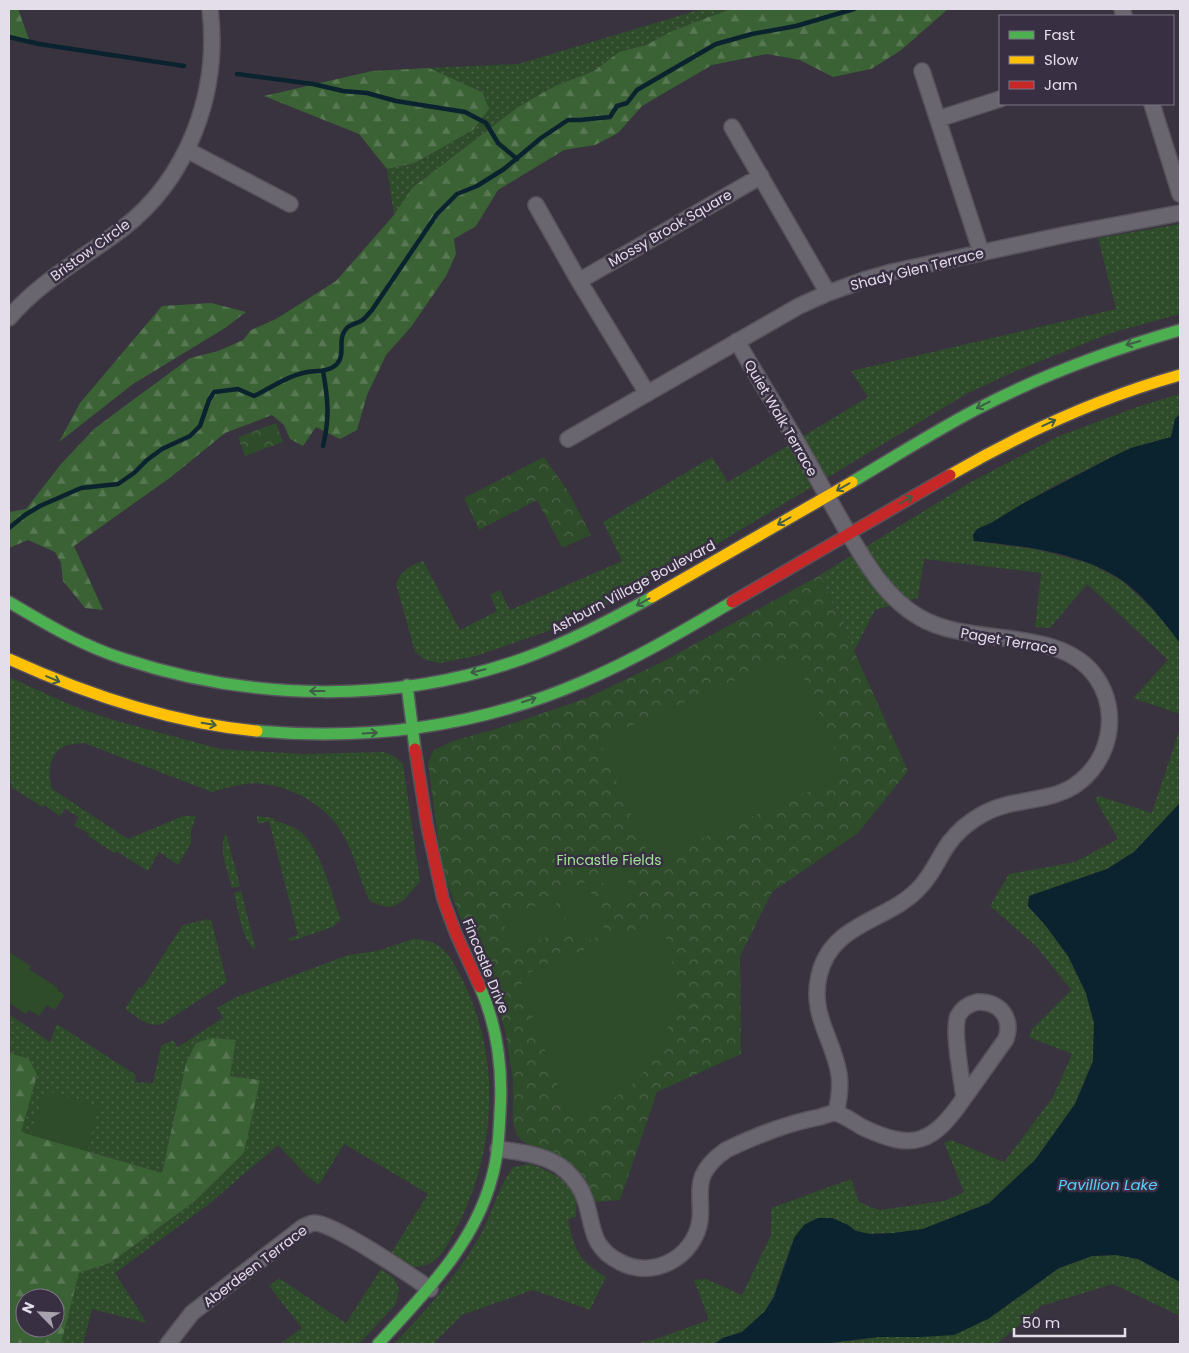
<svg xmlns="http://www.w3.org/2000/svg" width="1189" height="1353" viewBox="0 0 1189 1353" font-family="Poppins,sans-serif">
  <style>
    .grass { fill: url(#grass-dots) }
    .forest { fill: url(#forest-firs); fill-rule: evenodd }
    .park { fill: url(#park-crowns) }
    .garden { fill: #2e4b2a }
    .water { fill: #0b232e }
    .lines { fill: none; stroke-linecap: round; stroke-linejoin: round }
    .stream { stroke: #0b232e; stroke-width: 4.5 }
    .street-casing { stroke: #57525c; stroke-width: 18 }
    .fast-casing { stroke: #57525c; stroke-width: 14 }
    .slow-casing { stroke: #57525c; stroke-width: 14 }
    .jam-casing { stroke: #57525c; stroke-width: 14 }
    .street { stroke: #6a666f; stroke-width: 15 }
    .fast { stroke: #4caf50; stroke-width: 11 }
    .slow { stroke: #ffc107; stroke-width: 11 }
    .jam { stroke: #c62828; stroke-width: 11 }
    .oneway { stroke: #3f5c47 }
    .labels { text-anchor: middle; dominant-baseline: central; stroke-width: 5; stroke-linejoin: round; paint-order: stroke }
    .street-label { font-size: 14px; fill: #e4deeb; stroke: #382f42 }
    .park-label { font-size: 14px; fill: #9fe395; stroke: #382f42 }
    .water-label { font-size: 15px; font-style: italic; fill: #58cefe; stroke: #382f42 }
  </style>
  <defs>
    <pattern id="grass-dots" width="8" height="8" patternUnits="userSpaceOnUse" patternTransform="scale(1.25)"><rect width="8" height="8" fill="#2e4b2a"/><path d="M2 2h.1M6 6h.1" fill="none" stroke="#4c6449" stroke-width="1.8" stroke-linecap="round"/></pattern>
    <pattern id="forest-firs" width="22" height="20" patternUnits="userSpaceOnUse" patternTransform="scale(1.25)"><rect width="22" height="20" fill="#3b6235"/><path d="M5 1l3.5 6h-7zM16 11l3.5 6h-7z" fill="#577852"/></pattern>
    <pattern id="park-crowns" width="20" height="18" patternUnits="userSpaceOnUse" patternTransform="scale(1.25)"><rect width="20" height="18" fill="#2e4b2a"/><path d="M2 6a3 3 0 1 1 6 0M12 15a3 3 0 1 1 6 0" fill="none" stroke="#4c6449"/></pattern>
  </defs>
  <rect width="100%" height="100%" fill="#38333e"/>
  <path class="grass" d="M702,9h28l-60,23 -24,13 -27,7 -25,19 -39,15 -37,21 -106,81 -18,27 -7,-46 28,-6 58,-33 9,-38 -53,-24 89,-4z
    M1180,224v90l-69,19 -93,37 -50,23 -276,166 -82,44 -59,27 -75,26 -36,7 -15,-3 -10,-8 -19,-68c5,-14 14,-18 27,-23l37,69 37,-19 -7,-16 10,-5 10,20 112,-49 -19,-39 109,-65 16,25 140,-85 -17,-26 265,-62 -18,-71z
    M1180,394v20l-5,5 -4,18 -40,11 -19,9 -60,30 -61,36 -13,6 -4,12 61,8 56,15 30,16 32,29 27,34v71l-47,-16 35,-38 -81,-76 -37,44 -15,-1 6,-54 -117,-14 -6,39 -43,12 -21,41 -34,-76 151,-93 88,-46 78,-29z
    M9,677l64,29 37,13 110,30 83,5 81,-2 10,4 9,8 17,117c-17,20 -23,34 -50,20 -9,-16 -12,-34 -19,-50 -4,-8 -9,-20 -15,-27 -17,-22 -47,-38 -75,-40 -16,-2 -34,4 -49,8l-128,-49c-5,1 -11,1 -16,2 -19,6 -21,28 -16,44l76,50 55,-23h13l-5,15v12l-13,22 -19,-13 -11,19 -32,-20 -2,2 -26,-17 1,-2 -15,-9 5,-8 -14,-8 -5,7 -16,-11 -2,2 -31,-20 1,-3 -3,-2z
    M1180,728v75l-46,49 -27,17 -23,8 -56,29 18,20 22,30 18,37 8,30 -1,38 -18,43 -40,56 -46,43 -66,26 -29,4 -24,1 -14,-3 -8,-6 -16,-7h-14l-14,7 -19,37 -12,35 -8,14 -23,21 -19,6 -9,6h-81l23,-5 53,-19 -15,-40 12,-1 36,16 29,-60v-27l80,-29 8,23 20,8 65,-9 20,-9 -20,-49 7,-3 53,22 49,-65 19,-43 -43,-17 3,-8 39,-39 -34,-43 -47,-41 19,-32 66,-12 43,-23 -23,-40 4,-3 53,17z
    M257,816l17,2v2c10,4 22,6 30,15 18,19 28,60 37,85l-4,2 -2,4 -43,15 -4,-1v-1l10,-4 -29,-114 -10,3 -2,-2z
    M226,833l14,53 -8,2c-4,-17 -15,-39 -6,-55z
    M241,891l15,59c-14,-7 -18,-42 -22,-57z
    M208,919l3,1 16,62 -65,42c-14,4 -25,-7 -37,-15l14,-22 3,1 41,-63z
    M413,939c29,0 37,16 49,40 39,76 35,170 -4,246 -7,13 -15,32 -29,39 -4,2 -10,2 -15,3l-23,-14 37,-59 -84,-50 -25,41 -12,-9 -29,-31 -70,60 -93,68 32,50 -55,-14 -9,35h-22l18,-71 31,-10 84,-61 50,-49 15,-73 -29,-4 6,-35 -40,2 -10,20 -24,110 -142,-41 17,-57 -28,-22v-39l41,28 7,-18 79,51 -1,7 18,1 8,-37 12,-6 5,7 45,-29 -6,-10 17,-10 114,-43 29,-4z
    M530,1164c17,6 41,16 46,36 1,5 0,12 0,17l-8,2c6,30 10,41 38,58l-16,33 -57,-20 -71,25 -26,26 -1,3h-41c31,-33 61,-65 84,-105 14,-23 19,-50 35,-72z
    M1116,1255l23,4 41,23v47l-2,-14 -65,-31 -72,22 -44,38h-176l58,-7h42l67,-18 71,-51 33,-12z
    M381,1269l13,9 5,11 -3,15 -37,40h-79l22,-16 -33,-42 10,-8 67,45z"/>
  <path class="forest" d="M9,9h9l12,33 -21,-6z
    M730,9h218l-48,42 -29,18 -38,8 -33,-17 -33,-6 -55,11 -70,41 -24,27 -23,12 -31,5 -66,40 -22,36 -22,13 2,15 -10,22 -35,51 -25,28 -19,40 -10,35 -17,9 -24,-12 -13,19 -13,-7 -6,-14 -12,-10 -47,18 -54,44 -97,69 29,64 -18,-2 -22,-27 -2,-18 -6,-11 -27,-12 -19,8v-36l17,-3 35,-45 33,-35 32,-24 64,-47 28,-7 25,-11 8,-10 25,-11 60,-38 58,-66 18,-27 106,-81 37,-21 39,-15 25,-19 27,-7 24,-13z
    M429,68l53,24 7,17 -16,21 -58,33 -28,6 -28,-35 -95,-38 108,-25z
    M211,303l35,9 -21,16 -92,56 -74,58 21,-39 82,-97z
    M212,1038l24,2 -6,36 30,4 -16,73 -50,49 -84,61 -31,10 -18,71h-52v-291l20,6 8,16 -16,57 141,41 24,-110 10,-20zM25,1298h30v30h-30z"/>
  <path class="park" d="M276,423l7,19 -38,14 -7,-19z
    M544,457l24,34 23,44 -29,13 -25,-48 -58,30 -15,-32z
    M820,575l88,196 -50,62 -86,59 -32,64 1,98 -84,38 -37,108 -27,2 -8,-22 -10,-12 -14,-11 -36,-14 -8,-7 -4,-13v-43l-8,-50 -15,-48 -25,-52 -23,-60 -14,-107 6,-13 19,-9 46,-13 88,-30 79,-38z"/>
  <path class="garden" d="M794,655l52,120 -195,86 -52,-121z
    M620,858l14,41 -22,9 -15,-42z
    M587,882l19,52 -30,11 -20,-51z
    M554,899l12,31 -53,20 -11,-31z
    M660,919c6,18 12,37 14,56 4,42 -14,85 -46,113 -17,14 -38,23 -58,30l-49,-133 5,-11z
    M9,952l22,14 -2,3 29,19 -1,2 8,5 -10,15 -8,-5 -8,11 -10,-6 -3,4 -17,-11z
    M45,1090l54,17 -12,44 -56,-16z"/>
  <path class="water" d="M1180,414v229c-15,-20 -38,-50 -60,-64 -42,-27 -97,-33 -146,-38l-1,-6 4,-6 14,-6 31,-19 90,-47 19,-9 40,-11 4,-18z
    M1180,803v479l-42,-23 -22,-4 -24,1 -33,12 -71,51 -34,16 -33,2h-42l-58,7h-107l9,-6 19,-6 23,-21 9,-14 20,-59 10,-13 14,-7h14l16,7 8,6 14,3 24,-1 29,-4 66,-26 46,-43 40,-56 18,-43 1,-38 -8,-30 -18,-37 -22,-30 -18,-20 1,-10 78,-27 27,-17z"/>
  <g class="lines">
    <path class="stream" d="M9,37l30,7 145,22
      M237,74l76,10 30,7 24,2 29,8 69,11 21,11 12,20 19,16
      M323,446c7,-29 5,-47 0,-75
      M9,528l16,-13 15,-9 41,-18 37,-4 16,-11 13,-13 15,-11 28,-13 10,-10 9,-26 5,-8 24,-3 16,7c17,-8 31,-19 49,-23 11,-3 25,0 34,-9 8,-9 2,-21 6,-30 4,-10 11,-9 18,-13 4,-2 8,-8 11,-11l65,-96 20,-20 20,-8 27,-17 37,-31 27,-18h12l30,-3 7,-11 10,-3 10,-13 79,-46 36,-10 44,-8 58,-17"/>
    <defs>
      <path id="street" d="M1122,9l2,7
        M922,71l59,181
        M1152,104l28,90
        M938,119l62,-20
        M732,127l96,166
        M187,150l103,54
        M536,205l43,76 68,112
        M579,281l182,-105
        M9,318c31,-37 75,-60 113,-89 67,-51 98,-138 88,-220
        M737,341c23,42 51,83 74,126 12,22 24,43 36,64 19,32 39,67 72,86 51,31 141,8 177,60 25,36 14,85 -22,109 -27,17 -63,12 -91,28 -13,7 -25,17 -34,29 -10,14 -16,30 -28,43 -31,36 -90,35 -102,90 -9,39 14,62 20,98 2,13 0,26 -3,39
        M568,439l231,-133 29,-13 36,-13 28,-8 176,-38 112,-21
        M977,1002c23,-1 36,16 29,37l-42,59c-2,-20 -12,-66 -6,-82 4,-8 11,-12 19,-14z
        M498,1149c21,3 44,5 62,17 8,6 17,16 22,26 13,27 4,53 38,70 33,18 75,-5 80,-42 2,-16 -3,-30 3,-45 5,-11 13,-18 23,-25 29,-14 62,-27 94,-33 4,-1 10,-4 15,-4 8,1 20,10 27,14 52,25 71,16 102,-29
        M168,1344l24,-31 111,-86c3,-1 8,-4 11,-4 17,-2 99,54 116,66"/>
      <path id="fast" d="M852,482c42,-25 83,-51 125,-73 65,-34 133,-59 203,-79
        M9,602c37,22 74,44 115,57 127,42 271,45 398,0 45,-16 88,-39 130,-62
        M407,685l8,64
        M257,731c113,10 221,-4 325,-49 52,-22 101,-51 150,-80
        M378,1344c45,-49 97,-100 114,-167 6,-21 7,-42 8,-64 3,-44 -2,-85 -20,-126"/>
      <path id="slow" d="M950,475c74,-43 148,-77 230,-100
        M652,597l200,-115
        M9,659c79,36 161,64 248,72"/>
      <path id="jam" d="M732,602l218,-127
        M415,749l12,76 16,74 13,35 24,53"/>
    </defs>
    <use href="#street" class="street-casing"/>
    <use href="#fast" class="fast-casing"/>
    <use href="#slow" class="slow-casing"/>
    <use href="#jam" class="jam-casing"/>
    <use href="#street" class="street"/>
    <use href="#fast" class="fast"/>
    <use href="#slow" class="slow"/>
    <use href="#jam" class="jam"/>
  </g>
  <defs><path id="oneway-shaft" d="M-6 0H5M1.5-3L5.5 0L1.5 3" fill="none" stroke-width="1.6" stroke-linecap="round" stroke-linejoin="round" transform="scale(1.25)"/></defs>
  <g class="oneway">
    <use href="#oneway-shaft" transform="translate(1133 343) rotate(164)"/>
    <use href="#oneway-shaft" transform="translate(983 405) rotate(153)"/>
    <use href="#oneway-shaft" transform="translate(1049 423) rotate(-25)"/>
    <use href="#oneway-shaft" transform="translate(843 487) rotate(150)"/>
    <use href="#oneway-shaft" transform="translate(906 500) rotate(-30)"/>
    <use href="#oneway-shaft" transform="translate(784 521) rotate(150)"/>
    <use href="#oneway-shaft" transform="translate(643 602) rotate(151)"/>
    <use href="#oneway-shaft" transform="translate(478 671) rotate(167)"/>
    <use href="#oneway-shaft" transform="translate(53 679) rotate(23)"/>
    <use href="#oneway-shaft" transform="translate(317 691) rotate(-180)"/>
    <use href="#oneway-shaft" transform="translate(529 700) rotate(-18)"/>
    <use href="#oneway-shaft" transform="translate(209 724) rotate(10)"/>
    <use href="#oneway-shaft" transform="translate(370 733) rotate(-3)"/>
  </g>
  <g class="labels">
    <g class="street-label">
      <text transform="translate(670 228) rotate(-30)">Mossy Brook Square</text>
      <text transform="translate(90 250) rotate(-36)">Bristow Circle</text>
      <text transform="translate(917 269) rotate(-14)">Shady Glen Terrace</text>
      <text transform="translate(781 418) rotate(60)">Quiet Walk Terrace</text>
      <text transform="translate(633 587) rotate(-28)">Ashburn Village Boulevard</text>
      <text transform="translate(1009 641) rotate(10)">Paget Terrace</text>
      <text transform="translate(486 966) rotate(68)">Fincastle Drive</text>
      <text transform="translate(255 1266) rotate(-37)">Aberdeen Terrace</text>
    </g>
    <g class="park-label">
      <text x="609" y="860">Fincastle Fields</text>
    </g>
    <g class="water-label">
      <text x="1108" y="1184">Pavillion Lake</text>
    </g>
  </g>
  <rect width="1189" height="1353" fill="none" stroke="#e4deeb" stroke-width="20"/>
  <rect x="999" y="15" width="175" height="90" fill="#382f42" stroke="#7d7586"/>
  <rect x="1009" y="31" width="25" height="8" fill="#4caf50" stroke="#7d7586"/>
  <text x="1044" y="40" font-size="15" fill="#e4deeb">Fast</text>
  <rect x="1009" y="56" width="25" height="8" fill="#ffc107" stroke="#7d7586"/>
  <text x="1044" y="65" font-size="15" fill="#e4deeb">Slow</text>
  <rect x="1009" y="81" width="25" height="8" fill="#c62828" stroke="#7d7586"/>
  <text x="1044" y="90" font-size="15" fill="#e4deeb">Jam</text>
  <g transform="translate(40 1313) rotate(294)"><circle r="24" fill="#382f42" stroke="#7d7586"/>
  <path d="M0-4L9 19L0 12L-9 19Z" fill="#a8a2ae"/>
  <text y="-8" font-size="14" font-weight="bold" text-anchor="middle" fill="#e4deeb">N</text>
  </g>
  <path d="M1014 1328v8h111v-8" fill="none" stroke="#e4deeb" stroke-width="2.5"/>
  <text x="1022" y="1328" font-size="15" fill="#e4deeb" stroke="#382f42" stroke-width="4" paint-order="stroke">50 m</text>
</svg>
